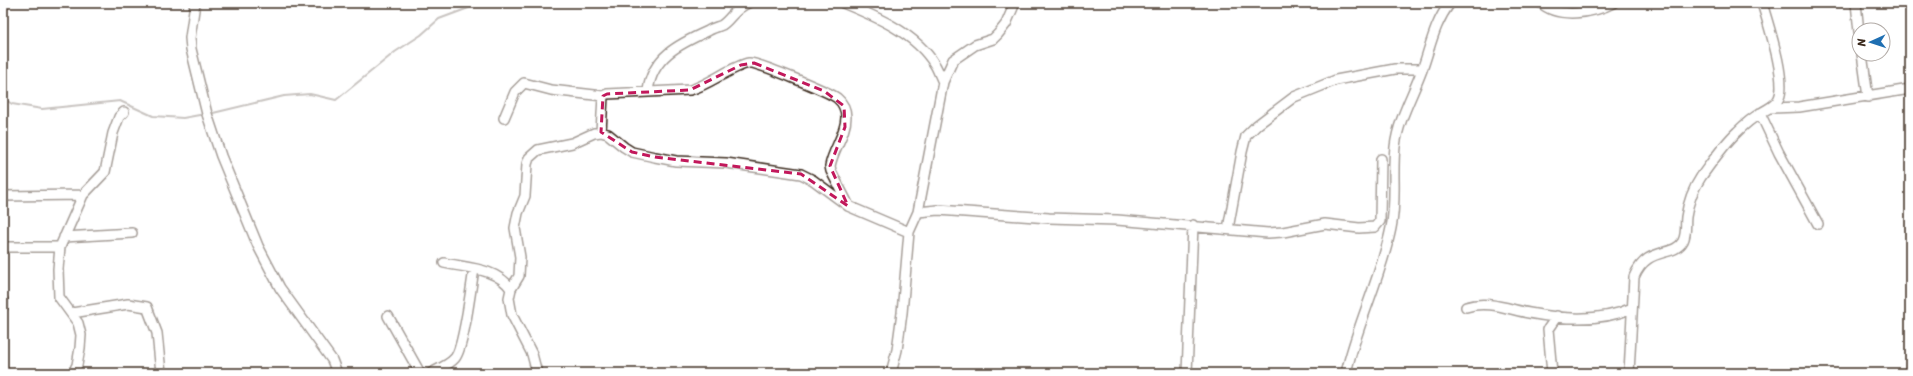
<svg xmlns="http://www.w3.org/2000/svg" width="1913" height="376" viewBox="0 0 1913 376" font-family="Sriracha,sans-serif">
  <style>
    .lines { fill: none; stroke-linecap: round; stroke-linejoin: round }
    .stream { stroke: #887e77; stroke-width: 2 }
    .street-casing { stroke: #3b2a1e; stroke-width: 12 }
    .street { stroke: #fff; stroke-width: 9 }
    .marked { fill: none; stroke: #c2185b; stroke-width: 3; stroke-dasharray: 8 5; stroke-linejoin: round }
  </style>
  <rect width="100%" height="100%" fill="#fff"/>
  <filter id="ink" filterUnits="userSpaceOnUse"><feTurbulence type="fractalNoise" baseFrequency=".025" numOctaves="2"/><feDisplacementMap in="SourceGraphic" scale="8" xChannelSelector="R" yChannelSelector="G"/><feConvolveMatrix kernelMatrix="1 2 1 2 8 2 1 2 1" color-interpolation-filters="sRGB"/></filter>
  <g filter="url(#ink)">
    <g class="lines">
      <path class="stream" d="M3,98l9,6 30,5 78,-8 33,15 30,2 22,-4
        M209,114l75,-18 26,-2 26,6 59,-48 26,-17 18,-16 43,-16"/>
      <defs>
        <path id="street" d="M195,3l-5,35 1,11 16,65 14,42 37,90 22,42 52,72 5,13
          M843,3c32,13 73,30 92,62 3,5 5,11 8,17
          M1541,3c17,16 53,10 72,0
          M1856,3l3,29
          M1862,54l6,43
          M648,91c4,-34 31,-47 60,-60 4,-3 10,-4 14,-6 9,-6 12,-16 26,-22
          M1772,108l27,-1 111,-18
          M1760,113l19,40 39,71
          M504,118l11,-26 9,-9 27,7 52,6
          M601,132l2,-36 4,-2 83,-4c19,-5 42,-24 59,-27 8,-1 80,29 88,35 6,5 9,11 9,19 0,17 -13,32 -16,49l1,5 17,33
          M3,196l80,-1
          M918,212l20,-2 111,8 68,2 151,13 15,-1 42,-8 34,4 16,-1 5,-6 1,-62
          M1228,229l14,-77 4,-16 11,-11 37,-28 42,-17 59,-11h27
          M64,237l68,-4
          M3,247h57
          M444,263c23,5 53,5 67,26
          M3,300v7
          M1466,307c21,-7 42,2 63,6 32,6 73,9 103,-5
          M72,313l56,-9 19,3 10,26 4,40
          M388,316l32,57
          M73,373l4,-8 3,-17 1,-13 -3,-12 -19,-26 -1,-28 2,-22 23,-52 22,-23 8,-39 6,-16 5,-5
          M431,373c8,-4 18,-8 24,-15 9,-11 16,-71 19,-89
          M537,373l-5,-19 -20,-39 -3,-17 2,-9 8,-13 1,-19 -5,-29 3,-15 7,-17 2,-32 2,-6 9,-8 34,-7 22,-10 7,-1 7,2 16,13 8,5 23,5 21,4 50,2 75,11 12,6 35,26 61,26
          M891,373l6,-23 5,-37 7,-81 9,-20 25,-130 10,-22 22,-15 18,-6 5,-5 8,-10 9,-21
          M1187,373l6,-148
          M1346,373c11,-49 35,-95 45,-145 6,-27 1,-54 4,-81 3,-27 18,-52 27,-77 9,-25 12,-46 28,-67
          M1552,373l-4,-44 9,-13
          M1629,373l5,-96c13,-32 40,-19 49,-36 4,-8 2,-16 3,-24 2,-14 7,-28 15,-40 11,-15 22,-32 36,-45 7,-7 15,-14 24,-19 7,-5 14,-6 18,-15 8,-18 -11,-74 -17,-95"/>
      </defs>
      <use href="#street" class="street-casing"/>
      <use href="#street" class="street"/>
    </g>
  </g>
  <path d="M0 0H1913V376H0ZM754,63l70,28 20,15 1,21 -15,39 18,40 -47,-32 -146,-17 -23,-5 -31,-20 2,-36 4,-2 83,-4 51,-25z" fill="#fff" fill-opacity=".55" fill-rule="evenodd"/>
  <path class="marked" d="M754,63l70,28 20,15 1,21 -15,39 18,40 -47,-32 -146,-17 -23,-5 -31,-20 2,-36 4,-2 83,-4 51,-25z"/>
  <rect width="1913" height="376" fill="none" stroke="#fff" stroke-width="16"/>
  <rect x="8" y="8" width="1897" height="360" fill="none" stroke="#3b2a1e" stroke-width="1.5" filter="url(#ink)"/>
  <g transform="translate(1871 42) rotate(267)"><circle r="19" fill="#ffffff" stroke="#b1aaa5"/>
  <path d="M0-3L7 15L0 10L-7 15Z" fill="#1f6fb2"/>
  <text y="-6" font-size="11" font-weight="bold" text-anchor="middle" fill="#3b2a1e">N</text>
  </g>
</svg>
